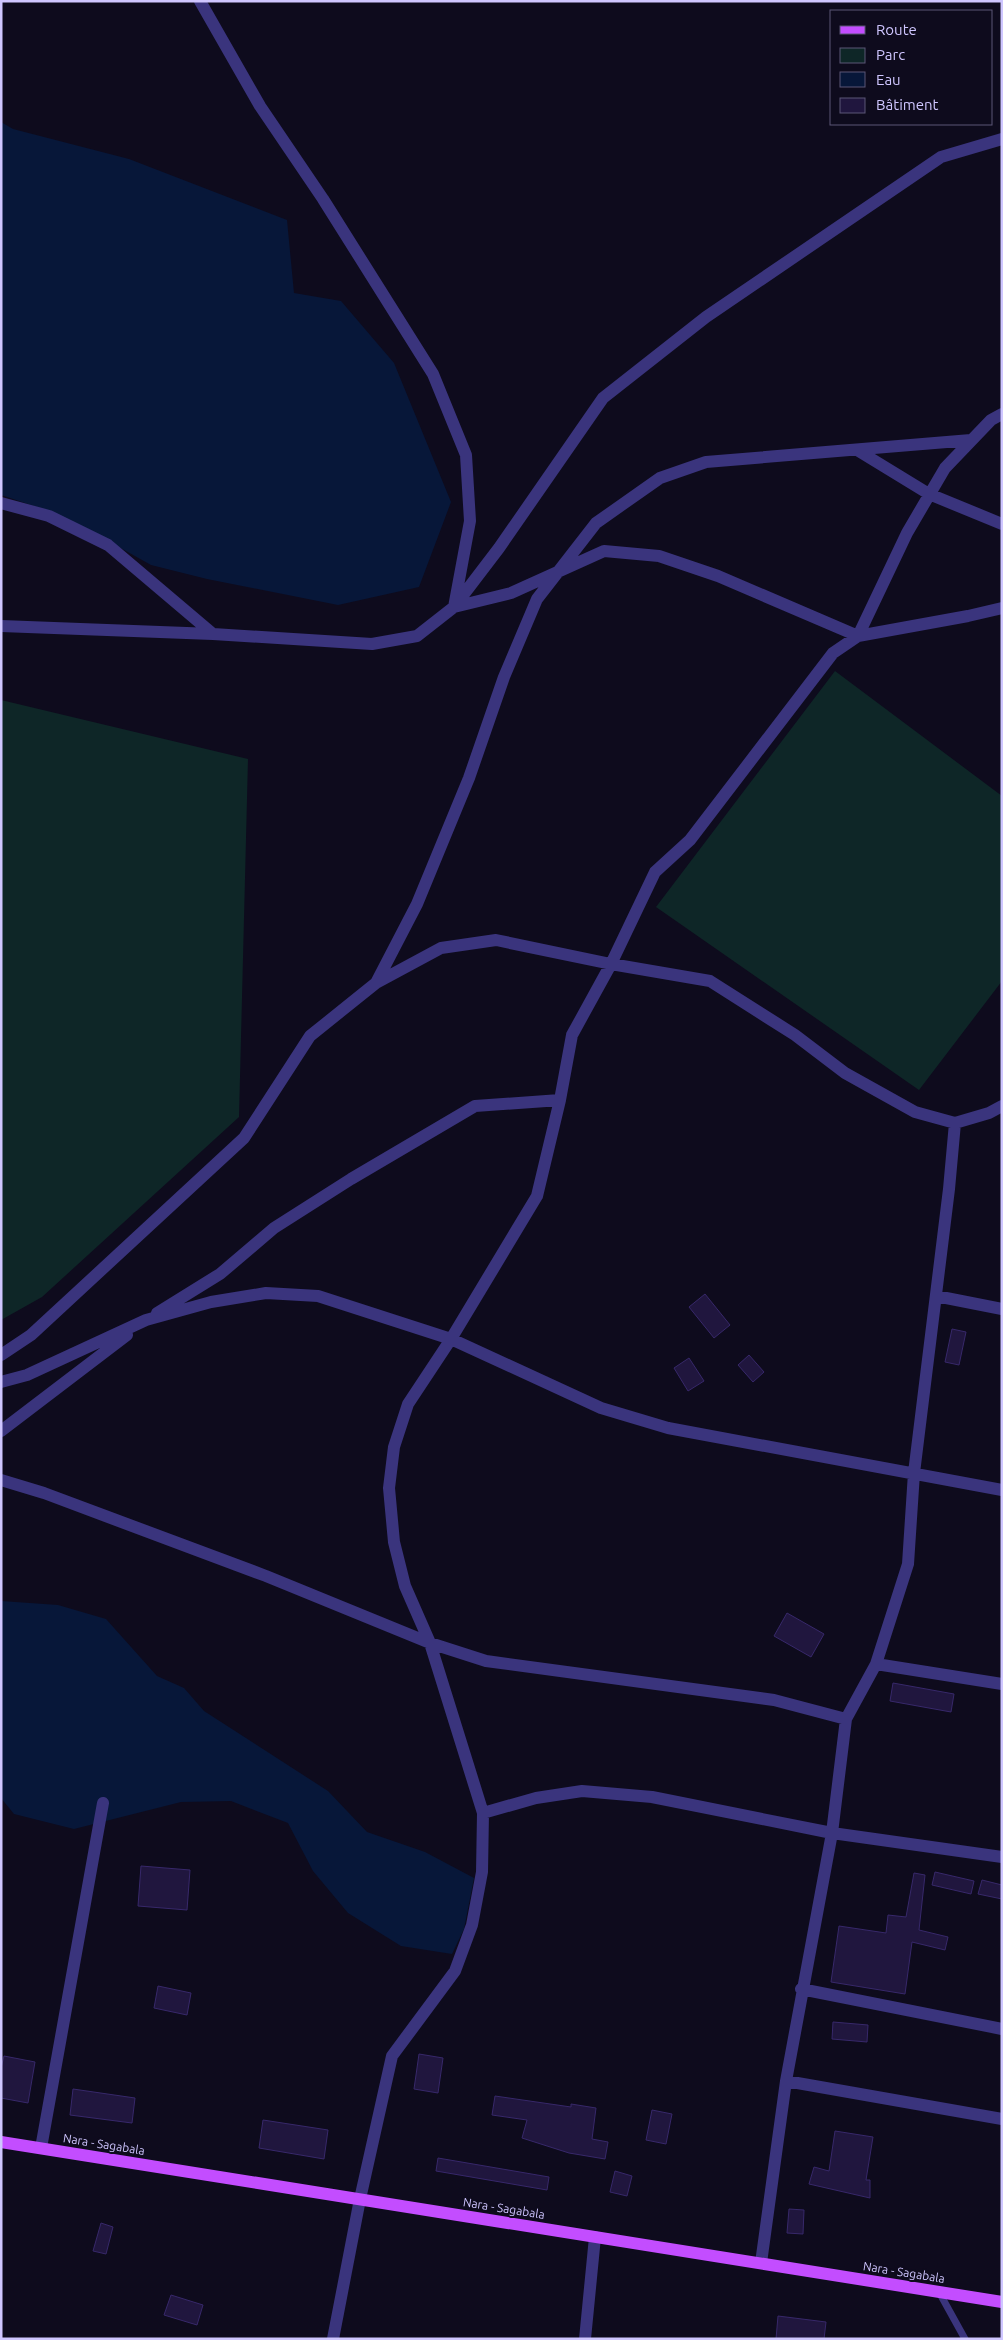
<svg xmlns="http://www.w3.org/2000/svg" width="1003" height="2340" viewBox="0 0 1003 2340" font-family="Ubuntu,sans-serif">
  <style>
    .green { fill: #0e2627 }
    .water { fill: #071739 }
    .building { fill: #20163e; stroke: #37286a }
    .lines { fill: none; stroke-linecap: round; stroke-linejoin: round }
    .lane { stroke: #3a347d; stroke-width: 7 }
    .street { stroke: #3a347d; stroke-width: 12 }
    .primary { stroke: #c34dff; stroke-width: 12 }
    .labels { text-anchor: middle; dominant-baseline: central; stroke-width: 4; stroke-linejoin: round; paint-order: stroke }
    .street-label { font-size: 12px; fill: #cfc6ff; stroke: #0e0b1d }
  </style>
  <rect width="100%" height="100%" fill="#0e0b1d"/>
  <path class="green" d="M835,671l167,125v185l-83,109 -263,-183z
    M1,700l247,59 -9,358 -197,180 -41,23z"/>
  <path class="water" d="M1,122l12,7 116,30 158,61 7,73 47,8 53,62 57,139 -32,85 -81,18 -131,-26 -56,-14 -68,-38 -37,-17 -45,-15z
    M1,1601l57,4 48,14 51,57 27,12 20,23 124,80 39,41 58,20 49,26 -10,51 -12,25 -51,-8 -53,-33 -35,-42 -25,-48 -57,-22 -50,1 -107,27 -60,-15 -13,-16z"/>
  <path class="building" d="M705,1294l25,31 -16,13 -25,-31z
    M952,1329l14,3 -7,33 -14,-3z
    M749,1355l15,17 -11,10 -15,-17z
    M689,1358l15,23 -16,10 -14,-23z
    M787,1613l37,21 -13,23 -37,-21z
    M893,1683l61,11 -3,18 -61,-11z
    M141,1866l49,4 -3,40 -49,-4z
    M935,1872l39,9 -3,13 -39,-9z
    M914,1873l11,2 -6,55 29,7 -3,13 -33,-8 -7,52 -74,-12 8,-56 47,7 2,-18 18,2z
    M982,1880l20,5v14l-24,-5z
    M158,1986l33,7 -4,22 -33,-7z
    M833,2022l35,3 -1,17 -35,-3z
    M419,2054l24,4 -5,35 -24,-4z
    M4,2056l31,6 -7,41 -27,-5v-30z
    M73,2089l62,9 -3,25 -62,-8z
    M495,2096l76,11v-3l25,4 -4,31 16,3 -3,17 -36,-6 -47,-15 5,-18 -35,-5z
    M652,2110l20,4 -6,30 -20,-4z
    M263,2120l65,10 -4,29 -65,-11z
    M835,2131l38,6 -7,43h4v18l-61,-14 5,-17 15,4z
    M438,2158l111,19 -2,13 -111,-19z
    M615,2171l17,5 -5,20 -17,-4z
    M789,2209l15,1 -1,24 -16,-1z
    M101,2223l12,4 -7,27 -13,-3z
    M171,2295l32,10 -6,20 -33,-10z
    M778,2316l48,6 -2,17h-48z"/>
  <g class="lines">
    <path class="lane" d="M939,2292l26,47"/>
    <path class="street" d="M200,1l60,105 63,93 110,175 33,81 4,66 -16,86 57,-14 93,-42 55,5 59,20 140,60 49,-103 38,-65 46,-48 11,-6
      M857,450l72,44 73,30
      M1,503l48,13 59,29 105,89
      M1,626l212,8 159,10 45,-8 37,-29 45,-59 104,-150 103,-81 235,-160 61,-18
      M376,983l41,-79 52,-126 35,-101 33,-78 59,-76 64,-45 46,-16 265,-22
      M936,1296l66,13
      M157,1313l63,-39 54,-46 77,-49 124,-73 85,-6
      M1,1355l30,-20 213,-197 66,-102 66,-53 65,-35 55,-8 115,24 99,17 85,54 50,38 70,39 40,11 34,-10 13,-7
      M1,1382l26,-7 119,-55 65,-18 55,-9 52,3 133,43 150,69 67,20 334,62
      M1,1431l126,-96
      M1,1480l43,13 222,83 164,67 56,18 288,39 72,19
      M876,1664l126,20
      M483,1813l53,-15 46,-7 70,6 180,36 170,24
      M801,1989l201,40
      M786,2081l216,38
      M41,2148l62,-345
      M761,2263l25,-182 46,-248 14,-114 30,-55 32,-100 6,-91 35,-284 6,-66
      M333,2339l27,-140 32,-143 63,-85 17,-46 10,-53 1,-59 -53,-170 -25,-57 -11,-44 -5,-54 5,-41 14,-43 43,-65 86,-143 23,-96 12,-65 39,-71 44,-92 35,-32 143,-187 25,-17 110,-20 34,-8
      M585,2339l10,-102"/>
    <path class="primary" d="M1,2142l1001,160"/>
  </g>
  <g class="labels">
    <g class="street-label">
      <text transform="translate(104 2144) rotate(9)">Nara - Sagabala</text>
      <text transform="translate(504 2208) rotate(9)">Nara - Sagabala</text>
      <text transform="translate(904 2272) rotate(9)">Nara - Sagabala</text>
    </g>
  </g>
  <rect width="1003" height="2340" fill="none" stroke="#cfc6ff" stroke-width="5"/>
  <rect x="830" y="10" width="162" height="115" fill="#0e0b1d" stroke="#5b5677"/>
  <rect x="840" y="26" width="25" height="8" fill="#c34dff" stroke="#5b5677"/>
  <text x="876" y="35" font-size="15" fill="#cfc6ff">Route</text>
  <rect x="840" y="48" width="25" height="15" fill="#0e2627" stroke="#5b5677"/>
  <text x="876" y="60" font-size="15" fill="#cfc6ff">Parc</text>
  <rect x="840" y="72" width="25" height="15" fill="#071739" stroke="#5b5677"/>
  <text x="876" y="85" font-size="15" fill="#cfc6ff">Eau</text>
  <rect x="840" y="98" width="25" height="15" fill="#20163e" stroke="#5b5677"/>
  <text x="876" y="110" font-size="15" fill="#cfc6ff">Bâtiment</text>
</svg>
